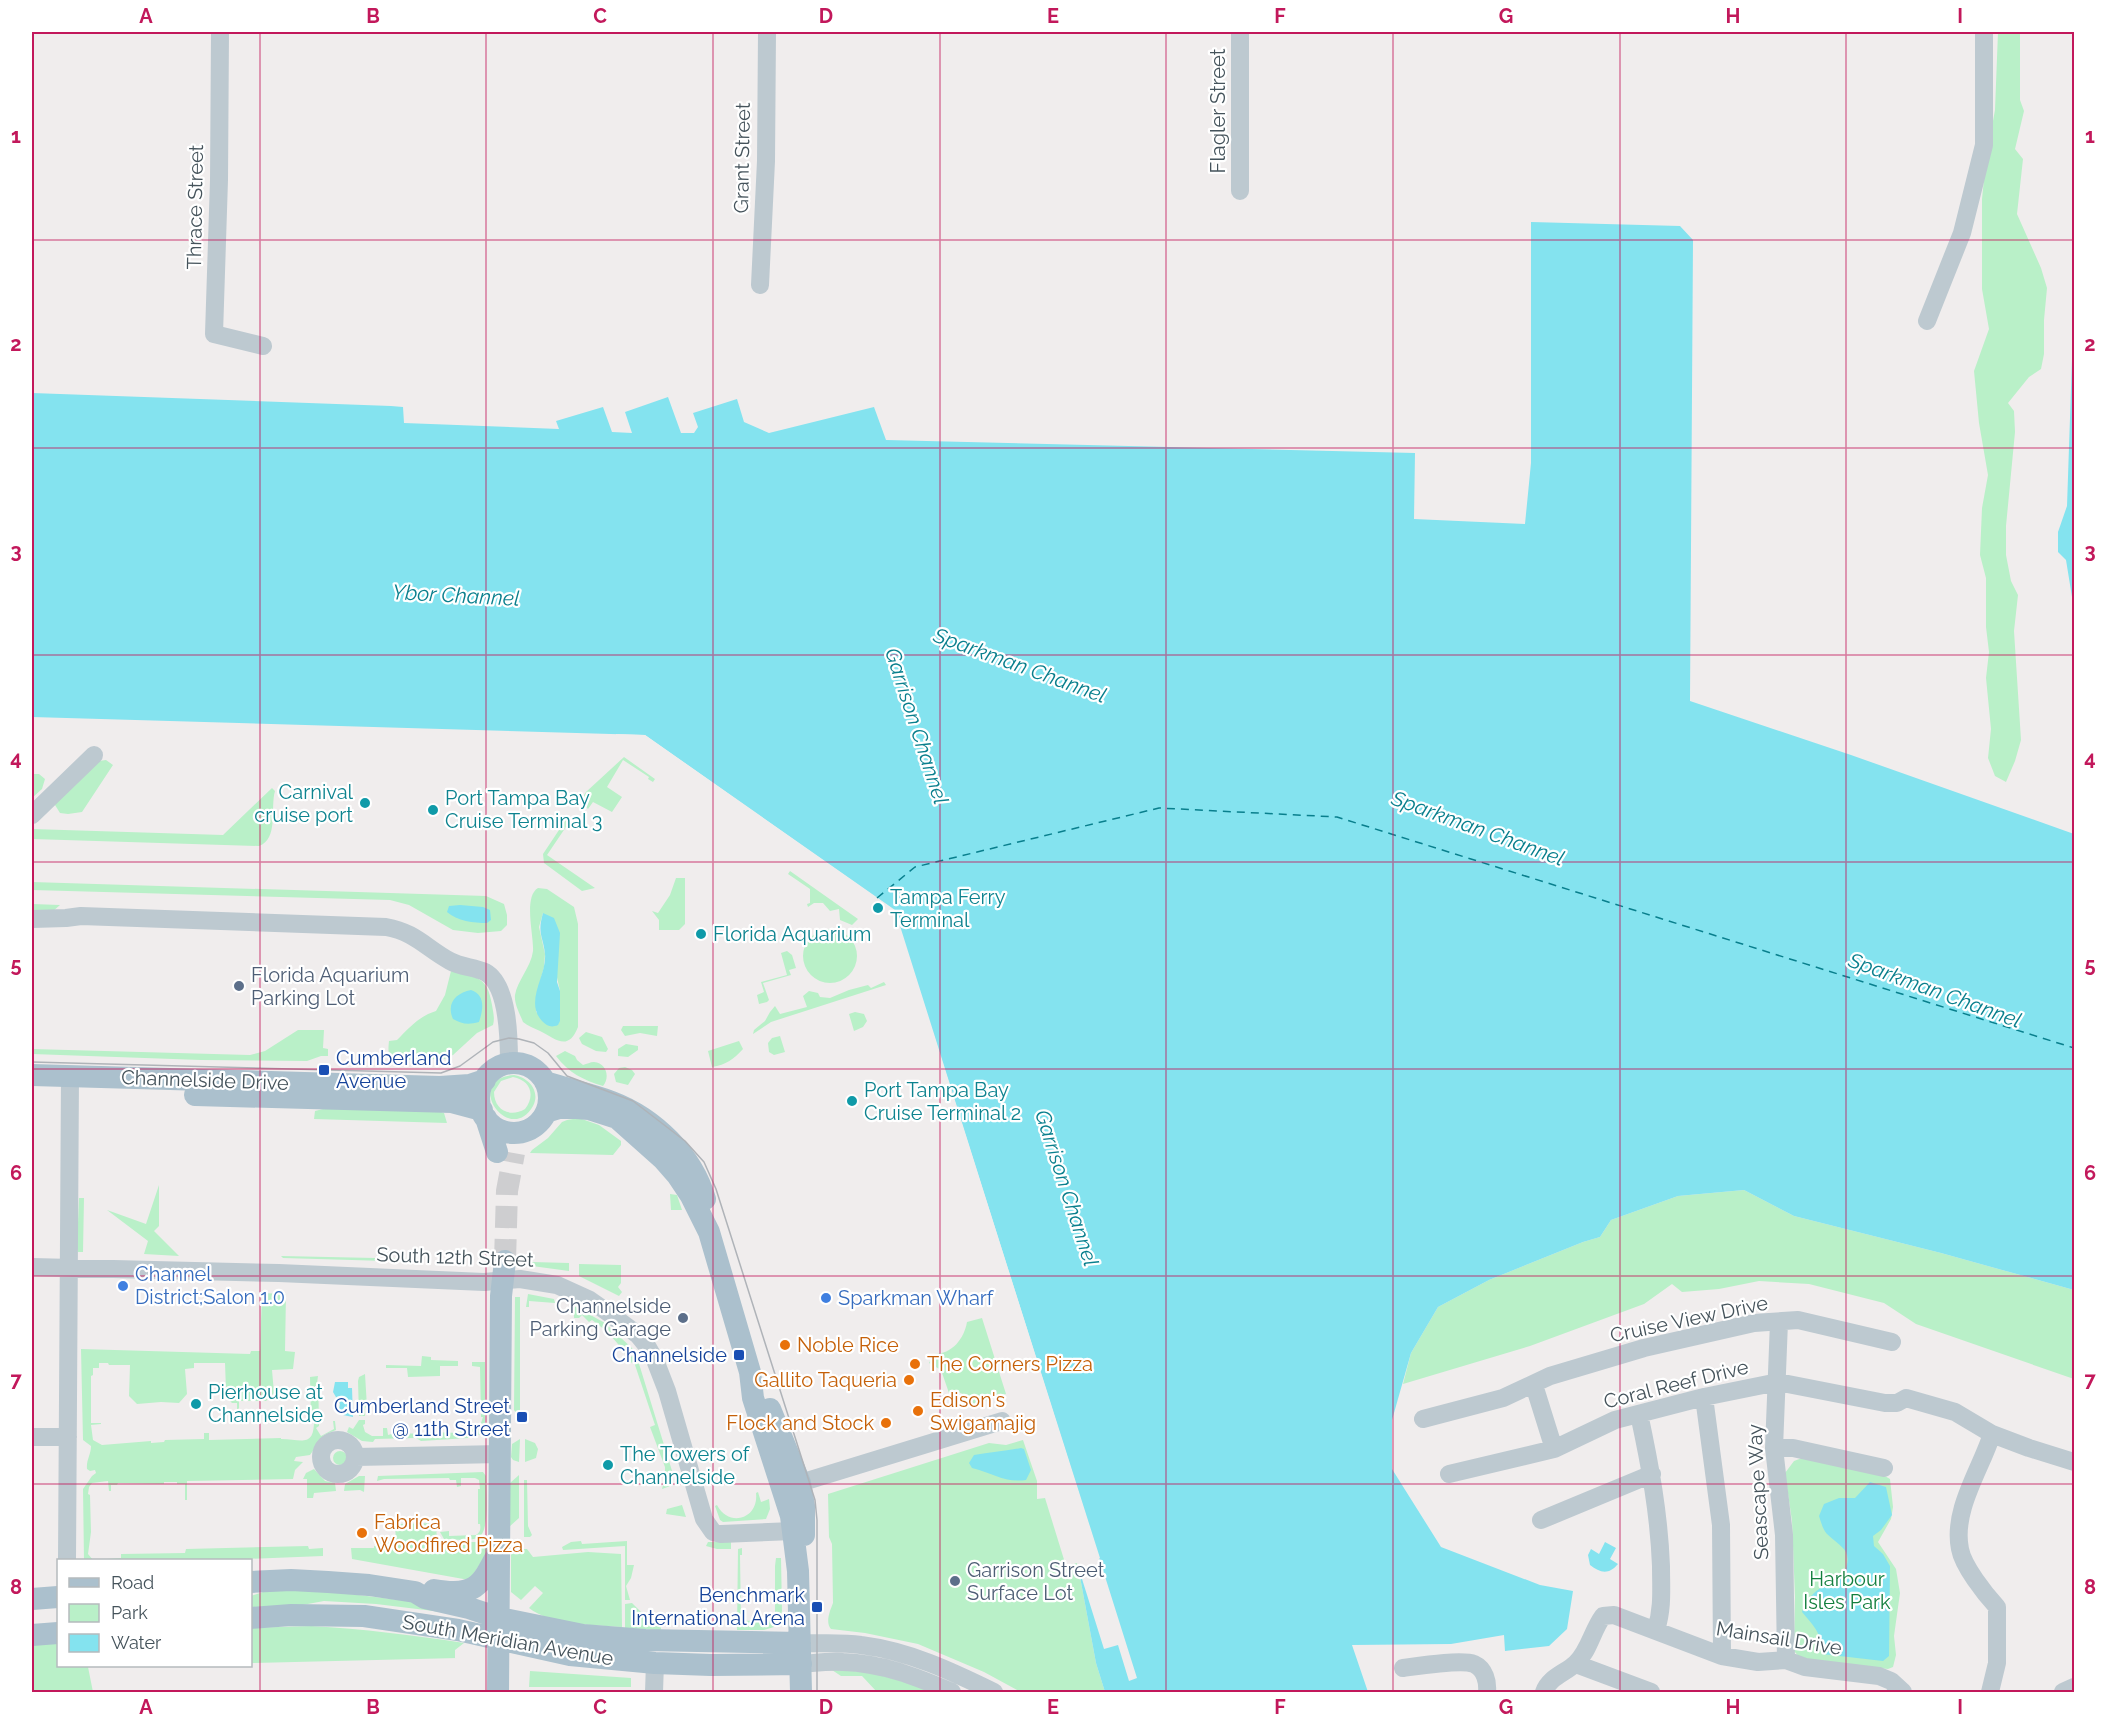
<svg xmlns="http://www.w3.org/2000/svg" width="2106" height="1724" viewBox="0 0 2106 1724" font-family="Raleway,sans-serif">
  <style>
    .green { fill: #b9f0c8; fill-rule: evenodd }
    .water { fill: #84e3ef }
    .pier { fill: #f0eded }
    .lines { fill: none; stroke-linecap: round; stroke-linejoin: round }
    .ferry { stroke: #097f8d; stroke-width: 1.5; stroke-dasharray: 8 6; stroke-linecap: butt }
    .major-tunnel { stroke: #ceced0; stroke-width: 22; stroke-dasharray: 22 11; stroke-linecap: butt }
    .minor { stroke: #bdc9d0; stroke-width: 18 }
    .major { stroke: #abc0cd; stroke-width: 22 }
    .tram { stroke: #afb3b8; stroke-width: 1.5 }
    .grid { fill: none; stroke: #c2185b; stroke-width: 1.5; stroke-opacity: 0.55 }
    .culture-dot { fill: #0f9aa8; stroke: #fff; stroke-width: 2 }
    .service-dot { fill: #5c6f8a; stroke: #fff; stroke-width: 2 }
    .transit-dot { fill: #1a4fb4; stroke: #fff; stroke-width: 2 }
    .shop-dot { fill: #3f7fe0; stroke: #fff; stroke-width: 2 }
    .food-dot { fill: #e8710a; stroke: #fff; stroke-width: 2 }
    .labels { text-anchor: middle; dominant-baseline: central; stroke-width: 4.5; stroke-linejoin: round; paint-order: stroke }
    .street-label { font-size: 20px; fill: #45535b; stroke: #fff }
    .culture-label { font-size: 20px; fill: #0d838f; stroke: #fff; text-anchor: start }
    .service-label { font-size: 20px; fill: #4e5e75; stroke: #fff; text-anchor: start }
    .transit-label { font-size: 20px; fill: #164399; stroke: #fff; text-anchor: end }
    .shop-label { font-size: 20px; fill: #366cbe; stroke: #fff; text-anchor: start }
    .food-label { font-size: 20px; fill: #c56008; stroke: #fff; text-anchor: start }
    .park-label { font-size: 20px; fill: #137f3e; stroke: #fff }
    .water-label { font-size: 21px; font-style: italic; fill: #097f8d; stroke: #fff }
    .neatline { fill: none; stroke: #c2185b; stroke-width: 2 }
    .grid-label { font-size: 20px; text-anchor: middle; font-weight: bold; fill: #c2185b }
  </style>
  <rect width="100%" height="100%" fill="#f0eded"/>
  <path class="green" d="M1998,32l22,1v67l4,11 -9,38 8,10 -6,55 24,54 6,20 -3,32v34l-3,15 -12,8 -21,26 6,8 1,21 -9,94v29l5,26 7,14 -4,36 7,109 -6,21 -9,21 -11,-6 -7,-18 3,-29 -5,-51 3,-26 -3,-25v-49l-6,-23 2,-47 6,-33 -9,-52 -5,-52 15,-42 -7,-40v-90l4,-40 9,-49z
    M624,757l31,22 -2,3 -5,-3 1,-2 -26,-17 -16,27 15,10 -10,15 -19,-10 -5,7 -8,-8 6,-9z
    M106,760l7,5 -31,47 -14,2 -8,-1 -5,-8 1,-4 43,-40z
    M34,774h5l6,5 -3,10 -10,9v-21z
    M272,788l3,3c-5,17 4,48 -16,55l-227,-7v-10l191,6z
    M574,817l1,3 -3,-2 -25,37 48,33 -13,3 -38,-28 -1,-9 24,-36z
    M790,871l68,48 -6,6 -12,-5 -1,-11 -9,2 -7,-8h-9l-6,4 -1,-3 3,-1v-14l-22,-15z
    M676,878h9v46l-6,6h-20v-10l-7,-9 6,2 12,-18z
    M32,882l454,14 18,8 3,11v10l-6,6 -23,2 -25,-3 -44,-25 -19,-5 -358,-10z
    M538,888l9,1 27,18 4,17v103c-10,25 -22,12 -38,4 -6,-3 -12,-5 -17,-9 -3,-8 -9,-18 -8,-27 2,-14 16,-28 18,-44 1,-16 -10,-54 5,-63zM543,913l17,78 -2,34 -22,-13v-15l8,-30 1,-13 -6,-27z
    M32,904l28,1 -8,7 -20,-1z
    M803 956a27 27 0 1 1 54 0a27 27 0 1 1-54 0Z
    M787,951l5,4 4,13 -7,2 2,5 -28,8 6,17 -2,2 -8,2 -2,-9 7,-3 -3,-10 26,-7 -6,-22z
    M451,971c26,7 36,4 41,34 1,7 3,13 1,20l-16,8 -24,22 -9,4 -45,1c-12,-3 -11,-9 -10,-19l8,-1c12,-12 22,-24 39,-29l9,-16z
    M884,982l2,3 -115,37 -18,12 1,-4 11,-9 5,-9 5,-6 5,8 27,-7 -4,-11 6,-5 9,2 2,4 10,1 19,-8 19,-5 3,3z
    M855,1012l9,2 3,7 -4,6 -9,4 -5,-17z
    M623,1026h35l-1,10 -17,-3 -15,3 -4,-6z
    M298,1030h26l-1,18 5,1v7h-7l-14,5 -106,-1 -169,-6v-5l218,6 15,-4z
    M586,1032l16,5 6,12 -2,3 -10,-1 -14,-7 -3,-6z
    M780,1036l5,16 -11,3 -5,-3 -1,-9 4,-5z
    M739,1041l4,8c-9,10 -17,16 -31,18l-4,-16z
    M626,1044l12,2v4l-10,7 -10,-1v-7z
    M565,1051l10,5 2,4 6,5c4,-1 7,-3 11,-3 13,1 16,16 9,24 -20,-6 -34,-13 -47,-30z
    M625,1067l7,3 3,4 -7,11 -12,-3 -2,-8 5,-6z
    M514,1075c14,2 27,16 19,31 -23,41 -72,-27 -19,-31zM513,1077c17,3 23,18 12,32 -15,9 -31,1 -31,-17l7,-11z
    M327,1108l114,4 3,1 3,10 -133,-4 1,-8z
    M579,1118l20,7 22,16v4l-8,10 -83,-2 2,-3 16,-12 14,-16 5,-2z
    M159,1185v41l-5,5 25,25 -35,-2 4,-13 -41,-31 39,14z
    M1744,1190l50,26 147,37 133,37v89l-158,-55 -32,-21 -75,-19 -50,-3 -40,8 -37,3 -10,-8 -28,20 -114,42 -127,38 8,-31 27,-46 51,-27 94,-38 17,-5 11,-17 67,-24z
    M670,1194l7,1 5,15h-11z
    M79,1198h5l-1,54h-5l-1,-5z
    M281,1256l142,3 -2,3 -138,-4z
    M532,1262l37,1v8l-37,-5z
    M579,1264l42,1v18l-3,4 4,5 -3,4 -40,-20z
    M262,1293l24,1 -1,57 10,1 -2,17 -21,1 2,23 -8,8h-27v13h-2v-11h-5l-8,-8v-5h2l-1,-27h-31v5l-9,1 2,25 -8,9 -18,-1 -24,2 -8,-8 1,-31h-21l-1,-2h-9v5h-6v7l-2,1v47h10v1l-10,1 2,15 9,5 49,-4v2l13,-1 1,-2 39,-1v-6h5v7l72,-2v1c20,0 33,9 33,-18h5v5l-3,2 5,8 13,-7 -1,-8h2l1,9 -12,5 -14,20 -14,2 -2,4 9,1 -8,8 -2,9 -106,2v19h-2v-16h-8v-2h-13v2l-46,-1 -1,2h-6v6h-2l-1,-10 -16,2 -3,4 -1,7 2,1 1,37 -3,22 5,6 28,-2v-4l64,-1 1,-4 122,-3 1,3 14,-1v8l-103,4h-136l-1,-71 9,-13 4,-3 -1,-3 -5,1 -3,-2c-1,-9 4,-14 4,-23l-8,-6 -2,-91 169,5 1,-3h9z
    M528,1294l26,5 1,4 -26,-2v6h-3z
    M515,1297h5v121l-6,-8z
    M574,1306l31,17 29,27 -8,5c-10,-15 -20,-25 -34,-35l-3,2 -7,-7 -3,3h-5z
    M982,1318l24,76 -41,13 -2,-13 -8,-3 -6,2 -8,-23 -12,-7 5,-9c18,0 30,-15 33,-32z
    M636,1354l37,120v11l-11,4 3,-11v-11l-15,-40 5,-2 -21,-63 -5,1 -2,-4z
    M422,1356l9,1v3l27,1v5h-18v10l-32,1 -1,-9h-21v-3l35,1z
    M472,1362h13v62l2,1 -4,9 -15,4 -47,3 -5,-3 -41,1 -2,3 -11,-1 -15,-9 2,-5 4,2 6,-9h6v4l-2,1 2,7 7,4h11v-8h4l1,7 7,-2 32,1 1,-2 32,1v-6h3v2h10l7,-3 3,-9h-2l-1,-50 -8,-1z
    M365,1374l2,33 -2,1v8h-6l-1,-35 1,-4z
    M318,1376l-2,15c4,7 2,18 3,26l-8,1 -1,-41z
    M520,1439l-1,23 -6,-2 -2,-3 1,-13z
    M525,1439l10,4 3,6 -2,9 -11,4z
    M1023,1440l14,41v18l8,-1 21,68 11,-3 1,3 18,97 9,29h-84l-37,-20 -66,-28 -53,-11 -34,-4c-6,-7 -1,-18 2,-26l-1,-59 -3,-7 -1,-43 161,-51 17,2z
    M333 1458a7 7 0 1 1 14 0a7 7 0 1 1-14 0Z
    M1802,1458l81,17 7,4 3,28 -2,12 -13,23 18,27 4,24 -6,43 2,19 -3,12 -5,2 -87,-10 -7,-8 1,-54 -3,-76 -7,-48 9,-12z
    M314,1469l11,12 10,2 1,8 -22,2 -1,5h-6v-19h-4l3,-6z
    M483,1472l3,4c0,12 4,55 -7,61 -8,5 -25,2 -35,2l-4,-7 9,-1v5l27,-1c4,-3 5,-5 4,-11h-2v-35h2l-1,-9 -4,-2h-14v8l-4,1 -1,-7h-6l-1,-2 -65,1 -7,2 1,-5z
    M519,1475v43l-10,9 1,-44z
    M359,1476h6l-1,16 -4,-2 -16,1 1,-7z
    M524,1480h3l1,46 4,9 -2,2h-6z
    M758,1492l3,10 8,-3 1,10 -4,10 -43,3 -3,-2 -5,-14 2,-1c12,23 42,14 39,-12z
    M682,1505l4,12 -20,-3 1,-5z
    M436,1523l1,19h39l7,-4 6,1v12l-20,29 -117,-21 -1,-11h23v-2h5v-3l17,-1 -1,-18z
    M581,1541l1,3 45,-3v24h7l-3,13 -5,8 4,14h-5v-54l-62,4 -1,-3 9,-5z
    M708,1542h23v7h-14l-11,-3z
    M742,1548v7h-2l1,66 34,-1v-54l1,-8h5l1,53 -2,7 -5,2 -1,7 -10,3h-27l1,-81z
    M513,1549h14l6,8 55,-5 33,2 1,73c-27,-2 -72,-2 -93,-19l14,-15 -8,-7 -14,14 -10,-8v-41z
    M285,1590l49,2 82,10 26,10 -66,-8 -52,-3 -27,5 -46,2v-12l15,-5z
    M632,1603l17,17 12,2v8l-36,-2v-24z
    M311,1626c52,3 102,9 153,17l-9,7v8h3l-207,5 -1,-35z
    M58,1642v24h96l-66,1 5,25h-61v-48z
    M832,1670c36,-1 69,10 102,22h-57l-15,-16h-21z
    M530,1671l101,7v9h-102z"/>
  <path class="water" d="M1531,222l149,4 13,14 -3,461 161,54 223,79v456l-133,-37 -147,-37 -50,-26 -66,6 -67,24 -11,17 -17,5 -94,38 -51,27 -27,46 -19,67v49l49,78 99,38 33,6 -6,38 -18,17 -44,5 -1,-16 -53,9 -99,1 16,47h-263l-9,-29 -18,-97 22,-8 -206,-648 -249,-175 -613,-18v-324l359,13 12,1 1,16 155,6 -3,-8 47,-14 9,25 20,1 -7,-21 43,-15 13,36h13l4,-6 -5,-14 44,-14 7,23 25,11 105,-26 12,33 529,13 -1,66 111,5 6,-61z
    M2072,359l2,1v237h-2l-6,-37 -8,-8v-20l9,-26z
    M460,905l23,2 7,3 1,10 -4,3c-13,0 -30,-2 -40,-11l2,-6z
    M543,913l11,5 6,15 -3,49 3,9v30l-2,4c-7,3 -11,1 -16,-4 -18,-20 5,-45 3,-67 -2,-19 -8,-20 -2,-41z
    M471,990c15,5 12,20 8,32 -11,3 -17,2 -26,-3 -7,-16 3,-26 18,-29z
    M335,1382h13v6h4l1,29 -15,-3 2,-10 -7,-12z
    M1021,1448l3,1 7,21 -5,10c-21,3 -34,-7 -54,-12l-3,-5 5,-8c16,-3 31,-4 47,-7z
    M1870,1482l16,5 6,28 -11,15 -8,6 1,10 9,8 7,12 -1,90 -6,5 -61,-7c2,-18 -9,-29 -20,-42 9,-23 21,-25 42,-36 9,-27 0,-26 -17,-42 -4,-4 -6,-12 -8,-18l5,-12 15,-6h16z
    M1605,1542l11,6 -6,11 8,5c-9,11 -18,9 -28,1l-2,-10 3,-6 8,5z"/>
  <path class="pier" d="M616,734l29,1 250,175 242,768 -8,3 -11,-36 -14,4 -27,-86 19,-6 -204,-645 -248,-174 -28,-1z"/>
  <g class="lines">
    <path class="ferry" d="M877,898l38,-31 244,-59 178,9 737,231"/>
    <path class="major-tunnel" d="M505,1261l2,-70 7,-38"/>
    <path class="minor" d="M220,32l-1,148 -5,154 49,12
      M1240,191v-159
      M760,285l6,-124 1,-129
      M1927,321l35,-88 22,-88v-113
      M32,815l62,-60
      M32,919l34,-1 15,-2 305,11c29,5 40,21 64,34 11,6 24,6 35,11 24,13 24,68 24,91
      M32,1267l247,6 205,9 36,-3 37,6 33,15 20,14 28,21 9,11 8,14 12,31 37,128 9,13 8,2 72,-3
      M1779,1322l-5,126 10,87 2,125
      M1534,1385l20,64
      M1704,1397l17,128 1,131
      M1639,1414c11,51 20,100 22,152 0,23 2,42 -5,64
      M1423,1419l80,-21 47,-22 94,-28 110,-25 44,-3 94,22
      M32,1437h36
      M321 1457a17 17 0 1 1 34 0a17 17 0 1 1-34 0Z
      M1774,1448h19l91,20
      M356,1457l144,-3
      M1449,1474l105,-25 61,-29 89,-23 74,-15 107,21h12l9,-5 49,14 37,22 37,14 45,14
      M800,1483l202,-62
      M1541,1520l111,-46
      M67,1560l3,-484
      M800,1643c21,1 41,-1 61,2 48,6 90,26 133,47
      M801,1664c14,-1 28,-3 42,-2 39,1 74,15 109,30
      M1576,1664l75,28
      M1403,1668c15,-2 59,-9 71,-4 11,5 14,18 13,28
      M654,1692l1,-29
      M1544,1692c5,-15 22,-19 32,-29 13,-12 16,-32 27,-47l11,-1 108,41 36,6 28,-2 19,7 74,9 12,5 12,11
      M1990,1692l7,-29v-56c-12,-13 -34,-41 -37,-58 -8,-39 21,-80 32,-115
      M2063,1692l11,-5"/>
    <path class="major" d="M479 1098a35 35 0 1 1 70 0a35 35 0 1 1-70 0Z
      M32,1075l408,12 30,-2 15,-5
      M545,1082c22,7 45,12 67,20 42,16 80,53 93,97
      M195,1095l257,7 30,8
      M546,1112l13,-4h17l13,1 28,9 46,41 14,16 14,21 18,36 41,140 3,26 38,118 7,55 3,121
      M486,1118l11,34
      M770,1409l30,74 4,23v29
      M250,1582l41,-2 37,2 41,3 46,7 10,6 44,10 30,10 84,17 62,5 155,3
      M434,1590c41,7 46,-3 64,-37
      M32,1599l26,-2
      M250,1618l41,-3 73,1 94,14 112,25 85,8 56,2 90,-1
      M32,1635l26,-2
      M498,1692l3,-396 4,-35"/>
    <path class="tram" d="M32,1062l409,11 19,-7 33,-24 16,-4 10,1 15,4 14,10 19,23 66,25 52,40 19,21 12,27 99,311 2,20v172"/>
  </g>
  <path class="grid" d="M260,32v1660M486,32v1660M713,32v1660M940,32v1660M1166,32v1660M1393,32v1660M1620,32v1660M1846,32v1660M32,240h2042M32,448h2042M32,655h2042M32,862h2042M32,1069h2042M32,1276h2042M32,1484h2042"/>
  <g class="culture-dot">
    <circle cx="365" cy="803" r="6"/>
    <circle cx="433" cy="810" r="6"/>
    <circle cx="878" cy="908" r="6"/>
    <circle cx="701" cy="934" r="6"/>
    <circle cx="852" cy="1101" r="6"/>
    <circle cx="196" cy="1404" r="6"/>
    <circle cx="608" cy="1465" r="6"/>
  </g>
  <g class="service-dot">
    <circle cx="239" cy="986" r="6"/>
    <circle cx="683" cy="1318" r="6"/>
    <circle cx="955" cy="1581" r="6"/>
  </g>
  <g class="transit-dot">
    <rect x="318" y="1064" width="12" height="12" rx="3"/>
    <rect x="733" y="1349" width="12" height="12" rx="3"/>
    <rect x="516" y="1411" width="12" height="12" rx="3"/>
    <rect x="811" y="1601" width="12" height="12" rx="3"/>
  </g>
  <g class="shop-dot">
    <circle cx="123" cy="1286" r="6"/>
    <circle cx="826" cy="1298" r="6"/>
  </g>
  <g class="food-dot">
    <circle cx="785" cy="1345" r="6"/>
    <circle cx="915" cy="1364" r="6"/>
    <circle cx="909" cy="1380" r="6"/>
    <circle cx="918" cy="1411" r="6"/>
    <circle cx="886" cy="1423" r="6"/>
    <circle cx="362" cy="1533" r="6"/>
  </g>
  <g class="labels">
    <g class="street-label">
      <text transform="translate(1218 111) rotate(-90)">Flagler Street</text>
      <text transform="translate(742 158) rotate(-89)">Grant Street</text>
      <text transform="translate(195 207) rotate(-89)">Thrace Street</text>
      <text transform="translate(205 1080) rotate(2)">Channelside Drive</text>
      <text transform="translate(455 1257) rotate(2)">South 12th Street</text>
      <text transform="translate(1689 1319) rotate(-12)">Cruise View Drive</text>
      <text transform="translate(1676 1384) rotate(-14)">Coral Reef Drive</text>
      <text transform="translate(1758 1492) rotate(-93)">Seascape Way</text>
      <text transform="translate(1779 1638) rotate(9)">Mainsail Drive</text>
      <text transform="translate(508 1640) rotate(10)">South Meridian Avenue</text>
    </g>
    <g class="culture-label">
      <text x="353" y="792" text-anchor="end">Carnival<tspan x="353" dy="23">cruise port</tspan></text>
      <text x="445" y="798">Port Tampa Bay<tspan x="445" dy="23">Cruise Terminal 3</tspan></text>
      <text x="890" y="897">Tampa Ferry<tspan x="890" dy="23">Terminal</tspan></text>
      <text x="713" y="934">Florida Aquarium</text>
      <text x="864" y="1090">Port Tampa Bay<tspan x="864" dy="23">Cruise Terminal 2</tspan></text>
      <text x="208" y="1392">Pierhouse at<tspan x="208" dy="23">Channelside</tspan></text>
      <text x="620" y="1454">The Towers of<tspan x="620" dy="23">Channelside</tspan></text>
    </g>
    <g class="service-label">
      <text x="251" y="975">Florida Aquarium<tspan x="251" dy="23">Parking Lot</tspan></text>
      <text x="671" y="1306" text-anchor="end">Channelside<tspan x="671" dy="23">Parking Garage</tspan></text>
      <text x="967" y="1570">Garrison Street<tspan x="967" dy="23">Surface Lot</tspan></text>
    </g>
    <g class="transit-label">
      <text x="336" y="1058" text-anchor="start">Cumberland<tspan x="336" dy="23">Avenue</tspan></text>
      <text x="727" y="1355">Channelside</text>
      <text x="510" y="1406">Cumberland Street<tspan x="510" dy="23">@ 11th Street</tspan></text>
      <text x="805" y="1595">Benchmark<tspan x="805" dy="23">International Arena</tspan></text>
    </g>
    <g class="shop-label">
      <text x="135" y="1274">Channel<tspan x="135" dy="23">District;Salon 1.0</tspan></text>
      <text x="838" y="1298">Sparkman Wharf</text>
    </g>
    <g class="food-label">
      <text x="797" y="1345">Noble Rice</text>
      <text x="927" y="1364">The Corners Pizza</text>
      <text x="897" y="1380" text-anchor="end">Gallito Taqueria</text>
      <text x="930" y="1400">Edison's<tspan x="930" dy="23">Swigamajig</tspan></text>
      <text x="874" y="1423" text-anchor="end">Flock and Stock</text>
      <text x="374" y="1522">Fabrica<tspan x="374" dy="23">Woodfired Pizza</tspan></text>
    </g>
    <g class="park-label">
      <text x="1847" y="1579">Harbour<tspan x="1847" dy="23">Isles Park</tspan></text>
    </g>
    <g class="water-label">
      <text transform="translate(456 595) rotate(3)">Ybor Channel</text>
      <text transform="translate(1020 665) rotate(20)">Sparkman Channel</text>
      <text transform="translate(917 726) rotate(72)">Garrison Channel</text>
      <text transform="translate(1478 828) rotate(20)">Sparkman Channel</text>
      <text transform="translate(1935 990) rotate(20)">Sparkman Channel</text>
      <text transform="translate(1067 1188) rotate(72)">Garrison Channel</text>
    </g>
  </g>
  <rect width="2106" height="1724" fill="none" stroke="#ffffff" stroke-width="66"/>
  <rect x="57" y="1559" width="195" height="108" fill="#ffffff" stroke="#b5babd" stroke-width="1.5"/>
  <rect x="69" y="1578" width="30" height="9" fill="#abc0cd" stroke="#b5babd" stroke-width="1.5"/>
  <text x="111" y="1589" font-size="18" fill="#45535b">Road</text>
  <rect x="69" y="1604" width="30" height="18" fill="#b9f0c8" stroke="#b5babd" stroke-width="1.5"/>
  <text x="111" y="1619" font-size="18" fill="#45535b">Park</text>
  <rect x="69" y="1634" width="30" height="18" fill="#84e3ef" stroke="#b5babd" stroke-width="1.5"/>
  <text x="111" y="1649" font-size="18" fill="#45535b">Water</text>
  <rect x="33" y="33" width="2040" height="1658" class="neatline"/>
  <g class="grid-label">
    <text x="146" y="23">A</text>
    <text x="373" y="23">B</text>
    <text x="600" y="23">C</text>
    <text x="826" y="23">D</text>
    <text x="1053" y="23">E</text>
    <text x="1280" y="23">F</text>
    <text x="1506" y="23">G</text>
    <text x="1733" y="23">H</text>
    <text x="1960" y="23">I</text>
    <text x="16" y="143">1</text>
    <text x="2090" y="143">1</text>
    <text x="16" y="351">2</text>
    <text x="2090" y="351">2</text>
    <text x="16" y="558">3</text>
    <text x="2090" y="558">3</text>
    <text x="16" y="765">4</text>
    <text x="2090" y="765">4</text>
    <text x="16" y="972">5</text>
    <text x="2090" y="972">5</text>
    <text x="16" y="1180">6</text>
    <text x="2090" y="1180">6</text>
    <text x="16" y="1387">7</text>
    <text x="2090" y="1387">7</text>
    <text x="16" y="1594">8</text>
    <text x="2090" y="1594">8</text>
    <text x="146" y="1714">A</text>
    <text x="373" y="1714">B</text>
    <text x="600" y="1714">C</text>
    <text x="826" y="1714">D</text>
    <text x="1053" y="1714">E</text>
    <text x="1280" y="1714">F</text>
    <text x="1506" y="1714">G</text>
    <text x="1733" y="1714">H</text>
    <text x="1960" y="1714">I</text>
  </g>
</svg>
